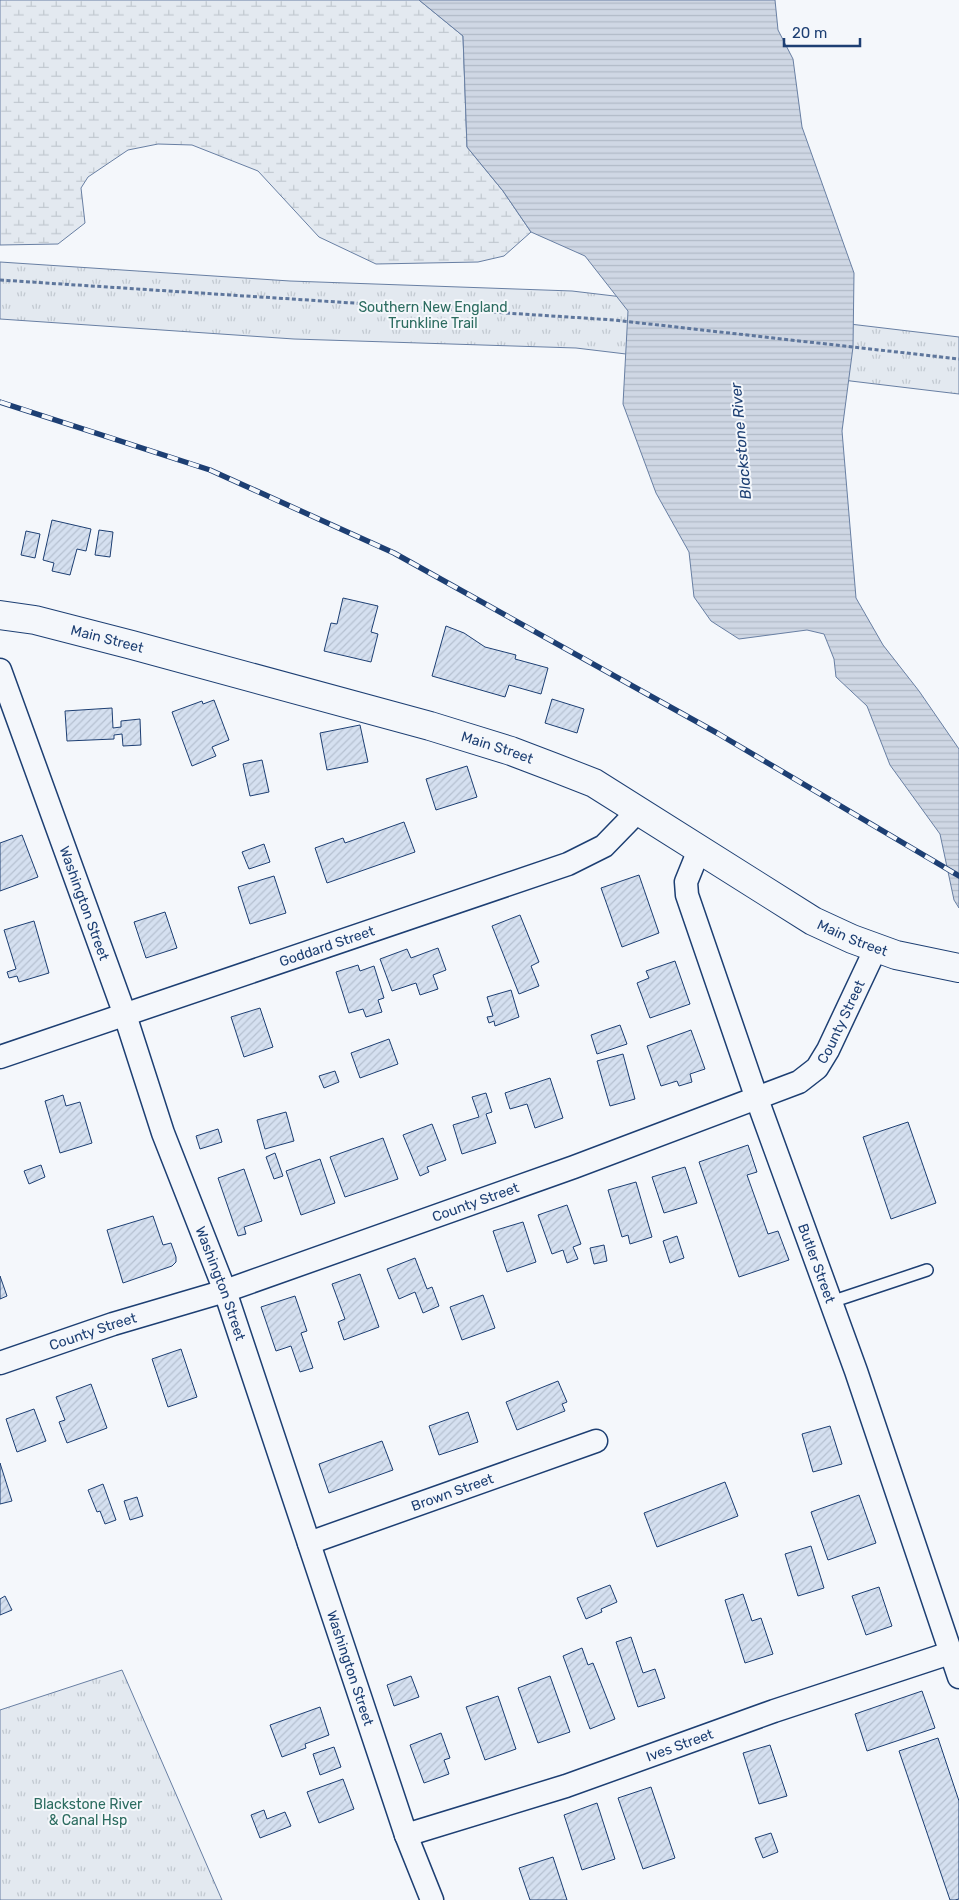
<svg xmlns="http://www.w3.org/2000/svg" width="959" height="1900" viewBox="0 0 959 1900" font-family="Rubik,sans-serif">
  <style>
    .grass { fill: url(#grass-tufts); stroke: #687fa3 }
    .wetland { fill: url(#wetland-marsh); stroke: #687fa3 }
    .water { fill: url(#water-rules); stroke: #687fa3 }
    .building { fill: url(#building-hatch); stroke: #1d3f73 }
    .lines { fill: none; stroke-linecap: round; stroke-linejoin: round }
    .service-casing { stroke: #1d3f73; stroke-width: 14 }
    .minor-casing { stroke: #1d3f73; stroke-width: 25 }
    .secondary-casing { stroke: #1d3f73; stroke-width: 30 }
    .path { stroke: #5e769c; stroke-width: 3; stroke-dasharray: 4 2.5; stroke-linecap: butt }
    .service { stroke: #f4f7fb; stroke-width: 11 }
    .minor { stroke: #f4f7fb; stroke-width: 22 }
    .secondary { stroke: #f4f7fb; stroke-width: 28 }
    .rail-casing { stroke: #1d3f73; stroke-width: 5.5 }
    .rail { stroke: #f4f7fb; stroke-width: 4; stroke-dasharray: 11; stroke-linecap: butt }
    .labels { text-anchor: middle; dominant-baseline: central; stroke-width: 4; stroke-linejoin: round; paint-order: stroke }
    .park-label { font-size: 14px; fill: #2c6c60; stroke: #f4f7fb }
    .street-label { font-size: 14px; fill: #1d3f73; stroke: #f4f7fb }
    .water-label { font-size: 15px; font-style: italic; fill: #1d3f73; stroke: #f4f7fb }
  </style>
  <defs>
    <pattern id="grass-tufts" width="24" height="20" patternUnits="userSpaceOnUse" patternTransform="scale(1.25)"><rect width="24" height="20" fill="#e3e9f0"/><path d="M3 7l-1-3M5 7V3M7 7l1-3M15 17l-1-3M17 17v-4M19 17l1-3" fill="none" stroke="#c2c9d1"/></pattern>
    <pattern id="wetland-marsh" width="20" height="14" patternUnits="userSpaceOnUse" patternTransform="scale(1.25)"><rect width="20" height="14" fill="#e3e9f0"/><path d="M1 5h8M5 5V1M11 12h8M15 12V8" fill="none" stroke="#c2c9d1"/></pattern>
    <pattern id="water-rules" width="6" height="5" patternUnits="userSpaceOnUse" patternTransform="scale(1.25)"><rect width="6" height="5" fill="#cfd7e4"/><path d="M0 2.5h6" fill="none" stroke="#b1bac7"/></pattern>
    <pattern id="building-hatch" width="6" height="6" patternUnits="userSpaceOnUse" patternTransform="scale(1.25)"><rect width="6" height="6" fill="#d5e0f0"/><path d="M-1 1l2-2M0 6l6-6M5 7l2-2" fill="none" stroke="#b6c1d1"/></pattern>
  </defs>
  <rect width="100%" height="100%" fill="#f4f7fb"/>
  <path class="grass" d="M0,262l290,19 282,10 387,46v57l-383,-46 -282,-9 -294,-20z
    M122,1670l100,230h-222v-190z"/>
  <path class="wetland" d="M0,0h419l44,36 4,111 36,44 28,41 -27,24 -26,6 -102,2 -57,-27 -61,-66 -66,-26 -34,-1 -30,6 -40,27 -7,11 4,35 -27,21 -58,1z"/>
  <path class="water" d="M419,0h356l3,30 15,29 9,68 52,146 -1,74 -11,84 14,167 27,47 36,46 40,58v159l-5,-8 -14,-66 -50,-69 -23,-59 -31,-29 -2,-18 -10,-25 -17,-4 -68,9 -28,-18 -17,-24 -5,-45 -33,-59 -33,-89 5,-93 -43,-55 -54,-24 -28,-41 -36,-44 -4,-111z"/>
  <path class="building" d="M52,520l39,9 -5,22 -9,-2 -7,26 -18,-4 2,-8 -11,-3z
    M99,530l14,2 -3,25 -15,-2z
    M26,531l14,3 -5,24 -14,-3z
    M343,598l35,8 -7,26 7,2 -7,28 -47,-11 7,-28 6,1z
    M446,626l18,7 21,14 31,8 -1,4 33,9 -7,26 -32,-9 -4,12 -73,-21z
    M552,699l32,10 -7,24 -32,-10z
    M214,700l15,40 -17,7 4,9 -24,10 -20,-54 30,-11 1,3z
    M112,708l1,20 8,-1v-6l19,-2 1,26 -18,1 -1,-12 -8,1v4l-47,2 -2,-30z
    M360,725l8,37 -41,8 -7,-37z
    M262,760l7,32 -19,4 -7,-32z
    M467,766l10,31 -41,13 -10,-31z
    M404,822l11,30 -88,31 -12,-35 28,-10 2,5z
    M22,835l16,42 -38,14v-48z
    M264,844l6,18 -21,7 -7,-17z
    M639,875l20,58 -37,14 -21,-59z
    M274,876l12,37 -36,11 -12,-37z
    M165,912l12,36 -31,10 -12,-36z
    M520,915l19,47 -8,4 8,20 -20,8 -27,-68z
    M34,921l15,52 -30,9 -2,-6 -8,2 -2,-6 9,-3 -12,-39z
    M438,948l8,22 -13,5 5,14 -18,6 -4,-12 -24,8 -12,-32 27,-10 4,9z
    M675,961l15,43 -40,14 -13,-35 12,-5 -3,-7z
    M358,965l2,6 14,-5 10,32 -6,2 4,12 -16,5 -3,-8 -14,4 -13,-41z
    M511,990l8,27 -24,9 -1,-5 -5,2 -2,-6 6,-1 -6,-19z
    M260,1008l13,39 -29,10 -13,-40z
    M620,1025l7,19 -30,10 -6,-19z
    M691,1030l14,39 -15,5 2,8 -13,4 -2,-5 -16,5 -14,-40z
    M389,1039l9,25 -38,14 -9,-25z
    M623,1054l12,45 -25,7 -13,-45z
    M335,1071l4,11 -15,6 -5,-12z
    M550,1078l13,40 -28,10 -8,-24 -17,5 -5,-16z
    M486,1093l6,19 -6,2 10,29 -34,11 -9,-29 26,-8 -7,-20z
    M63,1095l3,11 14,-4 12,41 -32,10 -15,-52z
    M286,1112l8,29 -29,8 -8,-29z
    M908,1122l28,81 -45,16 -28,-82z
    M432,1124l14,36 -19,7 2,5 -9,4 -17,-41z
    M218,1129l4,13 -22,7 -4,-13z
    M383,1138l15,41 -53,18 -15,-40z
    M748,1145l9,27 -10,3 21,59 10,-3 11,29 -50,17 -40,-115z
    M275,1153l8,23 -9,3 -8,-22z
    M320,1159l15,44 -34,12 -15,-44z
    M41,1165l4,12 -16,7 -5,-13z
    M685,1167l12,36 -33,10 -12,-36z
    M244,1169l18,52 -18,6 2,7 -8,2 -20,-58z
    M636,1182l16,55 -22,7 -2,-9 -6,2 -14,-47z
    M567,1205l14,39 -8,3 5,12 -11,4 -4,-13 -11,4 -14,-39z
    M153,1216l10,29 8,-2 5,14v5l-4,4 -49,17 -16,-53z
    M523,1222l13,40 -29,10 -14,-41z
    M677,1236l7,22 -14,5 -7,-22z
    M604,1245l3,16 -13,3 -4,-16z
    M415,1258l12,31 5,-2 7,19 -16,7 -8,-21 -16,7 -12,-30z
    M360,1274l19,53 -35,13 -6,-18 7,-3 -13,-35z
    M0,1276l7,20 -7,3z
    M483,1295l12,33 -33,12 -12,-33z
    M295,1296l12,35 -6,2 12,35 -13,4 -9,-26 -15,5 -15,-44z
    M181,1349l16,48 -29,10 -16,-48z
    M558,1381l9,21 -5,2 3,7 -48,19 -11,-28z
    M91,1384l16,44 -40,15 -8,-21 6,-2 -9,-23z
    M34,1409l12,32 -29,11 -11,-33z
    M468,1412l10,30 -39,13 -10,-29z
    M830,1426l12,38 -29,8 -11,-38z
    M382,1441l11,29 -64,23 -10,-29z
    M0,1463l12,38 -12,3z
    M725,1482l13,34 -81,31 -13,-34z
    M103,1484l13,36 -11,4 -5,-13 -3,1 -9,-22z
    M859,1495l17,48 -48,17 -17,-48z
    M137,1497l6,19 -13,4 -6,-19z
    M811,1546l13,42 -26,8 -13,-42z
    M610,1585l7,17 -16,7 1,3 -16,7 -9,-21z
    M879,1587l13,39 -26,9 -14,-39z
    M743,1594l9,27 9,-3 12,36 -28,9 -20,-63z
    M5,1596l7,14 -12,5v-16z
    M631,1637l12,36 12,-4 10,29 -27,9 -22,-65z
    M582,1648l6,17 5,-2 22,56 -25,10 -27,-73z
    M411,1676l8,21 -25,9 -7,-21z
    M550,1676l20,56 -32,11 -20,-55z
    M922,1691l13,37 -68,23 -12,-37z
    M498,1696l18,53 -31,11 -19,-53z
    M320,1707l9,28 -24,9 1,4 -24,9 -12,-32z
    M441,1733l9,25 -6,2 5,14 -25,9 -14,-38z
    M938,1738l21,63v98l-4,1h-5l-51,-149z
    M770,1745l17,51 -28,8 -16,-51z
    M334,1747l7,20 -21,8 -7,-21z
    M343,1779l11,30 -35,14 -12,-31z
    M651,1787l24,71 -32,11 -25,-71z
    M597,1803l18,56 -33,11 -18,-55z
    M264,1810l3,9 18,-7 6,14 -31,12 -9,-23z
    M771,1833l7,19 -15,6 -8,-20z
    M553,1857l14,43h-37l-11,-32z"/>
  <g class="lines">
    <defs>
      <path id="service" d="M831,1302l96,-32"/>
      <g id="minor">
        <path id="s1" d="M0,670l125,345 38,118 62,158 181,544 26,65"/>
        <path id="s2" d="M699,850l-13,32 1,13 70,204 99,272 103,306"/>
        <path id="s3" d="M0,1057l568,-193 36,-18 35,-36"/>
        <path id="s4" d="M0,1363l113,-39 112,-33 349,-124 225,-85 18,-14 11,-18 48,-102"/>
        <path id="s5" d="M309,1543l287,-102"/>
        <path id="s6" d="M406,1835l160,-49 208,-75 176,-58"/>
      </g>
      <g id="secondary">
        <path id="s7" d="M0,615l35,5 97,25 298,81 81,25 42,16 41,16 219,138 39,18 44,16 63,13"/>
      </g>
    </defs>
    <use href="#service" class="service-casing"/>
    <use href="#minor" class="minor-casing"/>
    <use href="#secondary" class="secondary-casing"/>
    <path class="path" d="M0,280l614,40 345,39"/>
    <use href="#service" class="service"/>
    <use href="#minor" class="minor"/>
    <use href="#secondary" class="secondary"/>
    <defs>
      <path id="rail" d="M0,402l210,68 184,83 323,180 242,143"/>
    </defs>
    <use href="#rail" class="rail-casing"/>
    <use href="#rail" class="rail"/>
  </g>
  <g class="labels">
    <g class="park-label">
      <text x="433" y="307">Southern New England<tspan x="433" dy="16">Trunkline Trail</tspan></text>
      <text x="88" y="1804">Blackstone River<tspan x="88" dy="16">&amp; Canal Hsp</tspan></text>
    </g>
    <g class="street-label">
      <text stroke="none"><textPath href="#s7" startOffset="110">Main Street</textPath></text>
      <text stroke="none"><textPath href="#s7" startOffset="515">Main Street</textPath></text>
      <text stroke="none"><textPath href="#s1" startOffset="248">Washington Street</textPath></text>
      <text stroke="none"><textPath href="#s7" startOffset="920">Main Street</textPath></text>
      <text stroke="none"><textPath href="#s3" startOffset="345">Goddard Street</textPath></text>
      <text stroke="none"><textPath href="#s4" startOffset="922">County Street</textPath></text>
      <text stroke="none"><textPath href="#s4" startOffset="502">County Street</textPath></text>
      <text stroke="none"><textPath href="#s2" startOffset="438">Butler Street</textPath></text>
      <text stroke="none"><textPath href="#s1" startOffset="652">Washington Street</textPath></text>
      <text stroke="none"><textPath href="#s4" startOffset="98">County Street</textPath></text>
      <text stroke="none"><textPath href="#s5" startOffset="152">Brown Street</textPath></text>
      <text stroke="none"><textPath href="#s1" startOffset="1058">Washington Street</textPath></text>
      <text stroke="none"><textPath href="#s6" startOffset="288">Ives Street</textPath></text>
    </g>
    <g class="water-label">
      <text transform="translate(741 441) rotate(-95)">Blackstone River</text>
    </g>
  </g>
  <path d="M784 38v8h76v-8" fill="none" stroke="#1d3f73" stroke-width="2.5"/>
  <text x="792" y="38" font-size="15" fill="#1d3f73" stroke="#f4f7fb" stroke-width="4" paint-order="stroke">20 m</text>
</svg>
